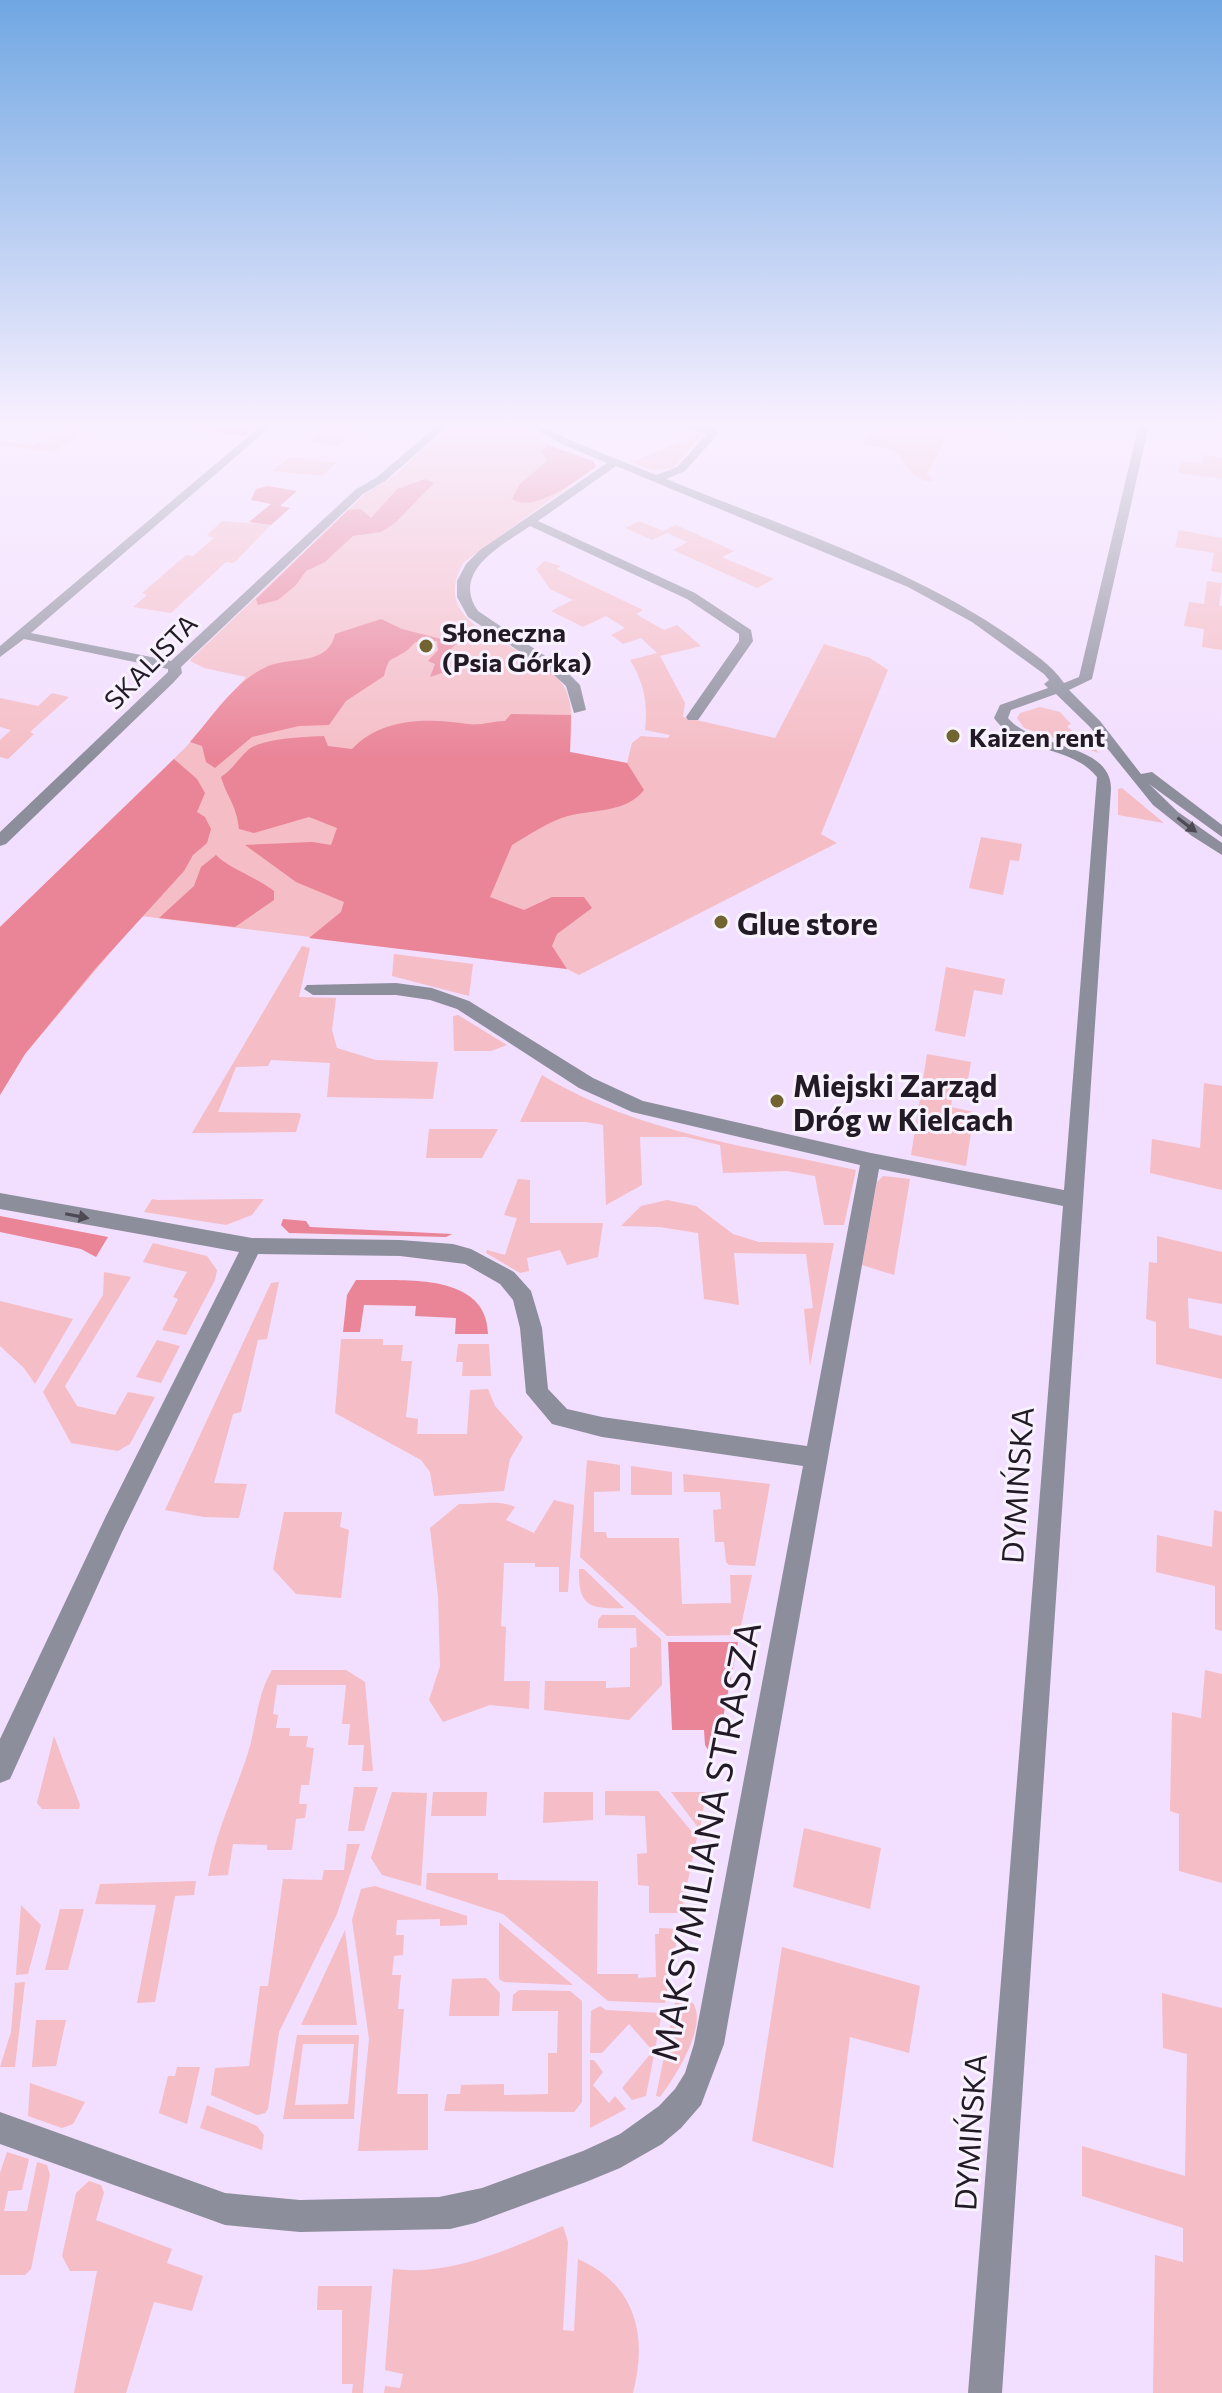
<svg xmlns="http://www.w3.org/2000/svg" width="1222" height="2393" viewBox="0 0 1222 2393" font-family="Commissioner,sans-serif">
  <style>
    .green { fill: #f5bdc5; fill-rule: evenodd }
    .forest { fill: #ea8497 }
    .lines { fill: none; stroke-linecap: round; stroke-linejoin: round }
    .minor { fill: #8d8e9c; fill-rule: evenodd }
    .oneway { fill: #4d4955 }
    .poi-dot { fill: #726431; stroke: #f8f1fe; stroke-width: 3 }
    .labels { text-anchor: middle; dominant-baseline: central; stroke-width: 6; stroke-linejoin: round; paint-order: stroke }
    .far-poi-label { font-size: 26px; font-weight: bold; fill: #221b26; stroke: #f8f1fe; text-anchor: start }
    .far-street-label { font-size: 26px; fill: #221b26; stroke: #f8f1fe }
    .poi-label { font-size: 30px; font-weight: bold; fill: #221b26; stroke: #f8f1fe; text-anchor: start }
    .street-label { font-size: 30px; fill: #221b26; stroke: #f8f1fe }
    .near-street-label { font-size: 36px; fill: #221b26; stroke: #f8f1fe }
  </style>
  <rect width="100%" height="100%" fill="#f2defe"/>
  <path class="green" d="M62,424h32l-41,28 -53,-7v-4l34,4 13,-9 -7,-2 9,-4h23z
    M280,424l72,2 -7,6 10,2 -18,12 -27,-4 12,-12z
    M452,424h63l35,22 43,15 3,6 -132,95c-42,70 71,80 99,123 12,19 8,45 7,67l57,11 5,-20 9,-7 27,2 2,-3 -25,-5c3,-27 -1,-47 -15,-70l27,-7 -16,-15 -18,6 -12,-9 14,-7 -19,-12 -23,11 -32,-16 22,-11 -23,-11 -14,-20 8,-8 17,5 -4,3 86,41 -7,4 28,16 13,-5 24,21 -41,10 25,47 -2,14 92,21 49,-94 46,14 18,12 -67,164 16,9 -258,132 -12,-6 -426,-53 -116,138 -25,41v-168l185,-179 61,-71 -42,-9 -14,-7 2,-3 173,-164 25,-15z
    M877,424h47l4,5 8,-1 -6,-4h62l4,11 -49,3 -20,36 6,7c-20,3 -25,-19 -39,-30 -9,-6 -22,-4 -32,-8z
    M684,428l20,5 -31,35 -20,2 -21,-8 59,-25 -11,-5z
    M1203,455l19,3v21l-44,-6 3,-12 20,3z
    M290,457l46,6 -14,13 -50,-5z
    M222,521l49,4 -37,38 -8,-1 -55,51 -38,-6 14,-12 -5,-2 44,-38 7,1 21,-18 -7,-3z
    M639,521l24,10 13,-6 58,26 -12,6 52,22 -17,9 -84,-38 14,-8 -20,-9 -15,7 -27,-12z
    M1179,530l43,8v35l-11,-2 3,-18 -39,-6z
    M1207,581l15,2 -3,23h3v44l-20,-3 2,-18 -20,-3 5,-24 15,2z
    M52,693l17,4 -39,35 4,2 -26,25 -8,-2v-17l11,-10 -11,-3v-29l38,8z
    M1040,707l20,5 11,12 -4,2 8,8 5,-1 19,20 -75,-25 -7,-10 3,-5z
    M1122,788l42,35 -46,-8v-26z
    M981,837l41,7 -3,17 -9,-1 -7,35 -34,-7z
    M302,946l8,2 -11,49 37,1 -4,32 5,18 39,12 62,2 -5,37 -106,-2 3,-34 -59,-3 -3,6 -32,1 -18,45 81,1 2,2 -5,17 -104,1z
    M394,954l79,10 -4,32 -77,-20z
    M946,967l59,12 -3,16 -28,-5 -9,47 -30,-6z
    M458,1015l49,30 -16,6h-37l-1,-35z
    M927,1054l44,8 -4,23 -13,-2 -3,24 23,5 -8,54 -55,-11z
    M542,1075c92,57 209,72 314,95l-12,55h-20l-9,-49 -28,-5 -64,2 -3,-28 -34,-8h-46l2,48 -36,20 -3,-80 -17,-3h-66z
    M1204,1083l18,3v104l-72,-17 2,-34 48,9z
    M429,1129h69l-16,29h-56z
    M883,1176l27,3 -16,96 -32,-10 15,-83z
    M518,1179l12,1v43h73l-5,34 -31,8 -7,-15 -33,8 2,13 -9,2 -34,-20 1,-3 18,5 12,-37 -13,-3z
    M152,1199l6,1 106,-1 -12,16 -26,10 -82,-13z
    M667,1200l29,6 37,28 26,8 75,1 -24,123 -6,-57 9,-1 -7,-54 -72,-1 5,52 -35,-6 -6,-66 -39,-6 -38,-1 20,-20z
    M1157,1236l65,16v52l-34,-6 1,30 33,8v43l-66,-15v-42l-10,-3 3,-57 8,1z
    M153,1243l54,13 10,14 -2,10 -29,55 -24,-5 16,-31 -5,-2 14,-25 -44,-10z
    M104,1272l27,5 -66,109 12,20 38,9 13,-23 27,5 -25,47 -12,7 -47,-8 -28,-51 60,-97z
    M279,1282l-12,57 -9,1 -17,72 -8,2 -19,69 33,1 -8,34 -35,-1 -39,-7 106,-227z
    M0,1301l73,18 -38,65 -11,-16 -24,-22z
    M341,1339h42v6h20l-2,16h11l-6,56 12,2 -1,15h50l3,-44 18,-1 7,17 28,31 -13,22 -6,32 -70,5 -4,-24 -9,-12 -86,-47z
    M157,1340l23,6 -19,37 -25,-6z
    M458,1344h31l2,32h-29l1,-14h-7z
    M587,1460l33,5v26l-26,1v40h12l1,6h72l3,66 49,-1 -1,-28h22l-13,60 -72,1 -87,-79z
    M631,1466l41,6v23h-41z
    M683,1474l87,10 -15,82 -26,-1 -3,-3 -2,-20h-9l-2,-32 8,-1 -1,-17h-36z
    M554,1500l20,5 -6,87h-9v-25h-24v-4h-31l-3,63 5,1 -2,54h26l-1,28 -39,-4 -47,17 -14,-22 11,-34 -2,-70 -8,-68 29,-24c18,1 40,-5 56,3l-9,13 28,13z
    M1214,1510l8,2v119l-7,-2v-43l-59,-14 1,-37 55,12z
    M284,1512h58l-2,15 9,3 -8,68 -45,-4 -23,-25z
    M579,1569h5l40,39c-34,1 -46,-1 -45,-39z
    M602,1615h32l27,24 1,46 -33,35 -85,-10 1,-29h61v7l24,-1v-39l7,-1 -1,-19h-38v-8z
    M272,1670h74l19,12 8,89h-11l2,-26h-16l2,-21h-8l4,-39h-69l-4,29 5,1 -2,13h14l-1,8h19l-2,11 8,1 -5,37h-8l-2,19h8l-2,14 -9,1 -4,31h-25v-5l-34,-1 -5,31 -20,1c8,-46 26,-80 40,-123 9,-29 8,-56 24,-83z
    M1205,1670l17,4v209l-43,-12v-57l-9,-3 2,-99 29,6z
    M54,1736l26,69 -1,4h-37l-5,-6z
    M354,1787h24l-14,44h-16z
    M605,1791h53l39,47 -16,75h-32v-27l-11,-1 -1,-31 10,-1 -2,-37 -40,-1z
    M392,1792l35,1 -6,93 -39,-11 -11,-17z
    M433,1792h54l-1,24h-55z
    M544,1792h49v28l-50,3z
    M671,1792h35l-6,38z
    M804,1828l77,20 -11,61 -77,-22z
    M347,1844h13l-23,70 -58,118 -11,77 -3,4 -8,2 -46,-20 4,-27 34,-2 11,-80h8l15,-107 39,1 2,-10h20z
    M427,1873h71v7l100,1 -1,93h41v4l18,-1 -1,-43h4v-6l20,1 -14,74 -57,-2 -105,-87 -77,-25z
    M196,1881l-2,14 -19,1 -20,106 -18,1 19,-98 -61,-1 5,-20z
    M375,1886l92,30v9l-27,1v-7l-43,1 -1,15h8l-1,20 -9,1 -2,19h9l-3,34h6l-7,85h31v56l-70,1 11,-112 -17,-119 9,-31z
    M21,1905l20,20 -13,49 -12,1z
    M60,1909h24l-16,61h-23z
    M499,1922l74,63 -69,-3 -5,-3z
    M345,1930l12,95h-56z
    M782,1947l138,39 -11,67 -59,-16 -17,131 -81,-27z
    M486,1978l14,15 -1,23h-50l3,-37z
    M25,1982l-10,85h-15l11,-35 4,-49z
    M519,1990l51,1 12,10v101l-8,10 -130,-1 3,-17h13l1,-9 43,-1v11l44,-1v-41h9l1,-42h-46l1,-16z
    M1162,1993l60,15v385h-69l2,-138 28,7v-34l-101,-32v-50l103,30 2,-122 -24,-6z
    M676,1998l17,5c15,23 -18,74 -33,94l-4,-1z
    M600,2006l6,4 56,3 -16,83 -14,4 -10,-12 31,-37 -24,-27 -27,29h-12l1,-42z
    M36,2020h30l-10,46 -24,1z
    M297,2035h62l-5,84h-71zM303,2044h51l-6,60 -53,1z
    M590,2060h4l9,12 -10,13 16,18 6,-7 11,13 -36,19z
    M177,2067h23l-13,57 -28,-11 9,-37h7z
    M30,2083l55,19 -12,22 -11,4 -34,-12z
    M207,2105l50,21 7,9 -2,15 -62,-22z
    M7,2152l22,7 -7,31 -14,1 -4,20h23l10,-49 10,3 3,10 -19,94 -6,6h-25v-102z
    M89,2181l12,4 3,8 -8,27 76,29 -5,14 36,13 -11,35 -38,-9 -28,91h-52l23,-122h-27l-8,-15 14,-63z
    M563,2226l5,16 -5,88 11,1 4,-72c58,26 70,76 55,134h-249l1,-7 15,2 3,-14 -18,-4 8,-101c60,7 116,-20 170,-43z
    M318,2286h54l-9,107h-11l1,-9h-11v-74h-25z"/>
  <path class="forest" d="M156,424h104l-15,12z
    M548,445l45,16 3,6c-19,13 -63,47 -84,32l7,-14 29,-25 -7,-9z
    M425,479l9,4 -39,40 -14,9 -28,4 -28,26 -19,9 -10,14 -18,15 -20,5 -2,-6 92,-89 13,-1 10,9 26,-29z
    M268,486l29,5 -17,15 10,2 -19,17 -22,-3 22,-18 -20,-4 5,-11z
    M381,619l21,10 55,14 -10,10 -5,20 -12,4 5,-13 -7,-3 10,-11 -1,-9 -21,1c-4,2 -6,7 -10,9 -17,12 -16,3 -22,25l-38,25 -17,24 -30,1 -47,11 -37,31 -9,-6 -4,-16 -12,-4c23,-26 44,-60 76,-75 23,-11 62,0 69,-33z
    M511,714l60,1 -1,37 57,11 17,27c-18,23 -49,19 -76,26 -19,5 -39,19 -56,29l-22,52 34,13 28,-13h32l8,11 -35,26 -5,12 15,23 -258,-31 32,-26 3,-10 -48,-20 -51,-37 67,-3 19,3 6,-17 -28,-11 -55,16 -15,-4c-3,-26 -11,-29 -18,-52 12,-8 17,-18 27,-27 14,-12 57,-13 76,-14l4,10 24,3c30,-32 77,-31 116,-25 11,2 26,-3 37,-3z
    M174,759l23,20 8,14 -8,19 8,5 6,12 -4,14 -14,12 -9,16 -89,98 -70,85 -25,41v-168z
    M216,855c15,15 41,22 58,36v9l-39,27 -76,-9 35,-32 7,-19z
    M0,1216l108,21 -12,20 -15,-8 -81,-17z
    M283,1219l23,2 4,6 142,7 -6,3 -157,-4 -8,-8z
    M356,1280c45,1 131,-9 132,54h-33l1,-16 -41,-2 1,-10 -52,-1 -4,27h-17l4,-37z
    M668,1642h70l-22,111h-6l-5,-8 -1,-15h-32z"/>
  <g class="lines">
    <path class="minor" d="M263,424h11l-243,209 140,28 184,-171 22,-13 62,-53h11l-65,57 -22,13 -182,173 1,6 -8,9 -168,162 -6,2v-14l168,-160v-3l-144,-30 -24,18v-11z
      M527,424h12l33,17 84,34 21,-8 30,-33 -37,-10 44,4 4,6 -33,37 -19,8c113,46 248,89 348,160 18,14 37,25 50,44l15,-6 60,-253h10l-57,255 -23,11 31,31 41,53 11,-2 70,53v12l-73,-53 29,28 44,31v12l-30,-19 -39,-31 -63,-78 -34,-33 -45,16 -3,8c26,32 103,24 103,71l-109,1604h-34l95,-1187 -184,-37 -155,875 -23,61 -20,23 -19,16 -42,24 -34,14 -111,41 -25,6 -150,3 -75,-7 -225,-81v-32l225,81 75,7 139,-3 43,-9 101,-37 37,-17 39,-28 16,-17 10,-16 9,-29 109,-578 -201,-29 -50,-13 -26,-31 -6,-65 -7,-28 -13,-16 -35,-20 -65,-8 -142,-2 -136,278 -112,247 -10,4v-44l106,-223 133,-264 -239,-43v-16l252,45 148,2 53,4 18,5 43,23 17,19 11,37 6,61 19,20 35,8 205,29 53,-281 -228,-53 -53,-24 -122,-79 -27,-9 -34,-5h-83l-9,-6 3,-4 89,-2 36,5 37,13 124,77 50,23 228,52 193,37 33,-413c-28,-34 -75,-21 -103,-59l6,-13 48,-17 -4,-4 5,-4 -5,-6 -72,-52 -64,-35 -292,-121 -78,55 157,72 56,37 2,11 -55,79h-10l-2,-3 53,-76v-7l-52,-35 -157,-73c-27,19 -80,45 -52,85l85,57 17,17 6,25 -12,3 -8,-27 -13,-12 -85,-57 -11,-20v-16l9,-17 14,-14 127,-87 -43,-18z"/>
  </g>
  <defs><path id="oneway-solid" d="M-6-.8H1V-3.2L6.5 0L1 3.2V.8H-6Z" transform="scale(2)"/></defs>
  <g class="oneway">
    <use href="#oneway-solid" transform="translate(1187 825) rotate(37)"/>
    <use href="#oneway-solid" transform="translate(77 1216) rotate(11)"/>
  </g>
  <linearGradient id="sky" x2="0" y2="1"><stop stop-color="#70a7e3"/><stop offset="0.56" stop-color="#f9f0ff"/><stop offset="1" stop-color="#f9f0ff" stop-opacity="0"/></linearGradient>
  <rect width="1222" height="759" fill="url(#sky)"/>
  <g class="poi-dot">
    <circle cx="426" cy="646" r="8"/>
    <circle cx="953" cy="736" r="8"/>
    <circle cx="721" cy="922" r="8"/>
    <circle cx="777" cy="1101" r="8"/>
  </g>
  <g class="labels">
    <g class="far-poi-label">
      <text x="442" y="631">Słoneczna<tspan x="442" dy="30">(Psia Górka)</tspan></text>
      <text x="969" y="736">Kaizen rent</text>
    </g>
    <g class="far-street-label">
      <text transform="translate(150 661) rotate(-46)">SKALISTA</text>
    </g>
    <g class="poi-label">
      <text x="737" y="922">Glue store</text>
      <text x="793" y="1084">Miejski Zarząd<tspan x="793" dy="34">Dróg w Kielcach</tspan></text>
    </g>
    <g class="street-label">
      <text transform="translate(1016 1485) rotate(-86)">DYMIŃSKA</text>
      <text transform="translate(969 2132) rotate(-86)">DYMIŃSKA</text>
    </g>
    <g class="near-street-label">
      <text transform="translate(704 1841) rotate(-79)">MAKSYMILIANA STRASZA</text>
    </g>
  </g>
</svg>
